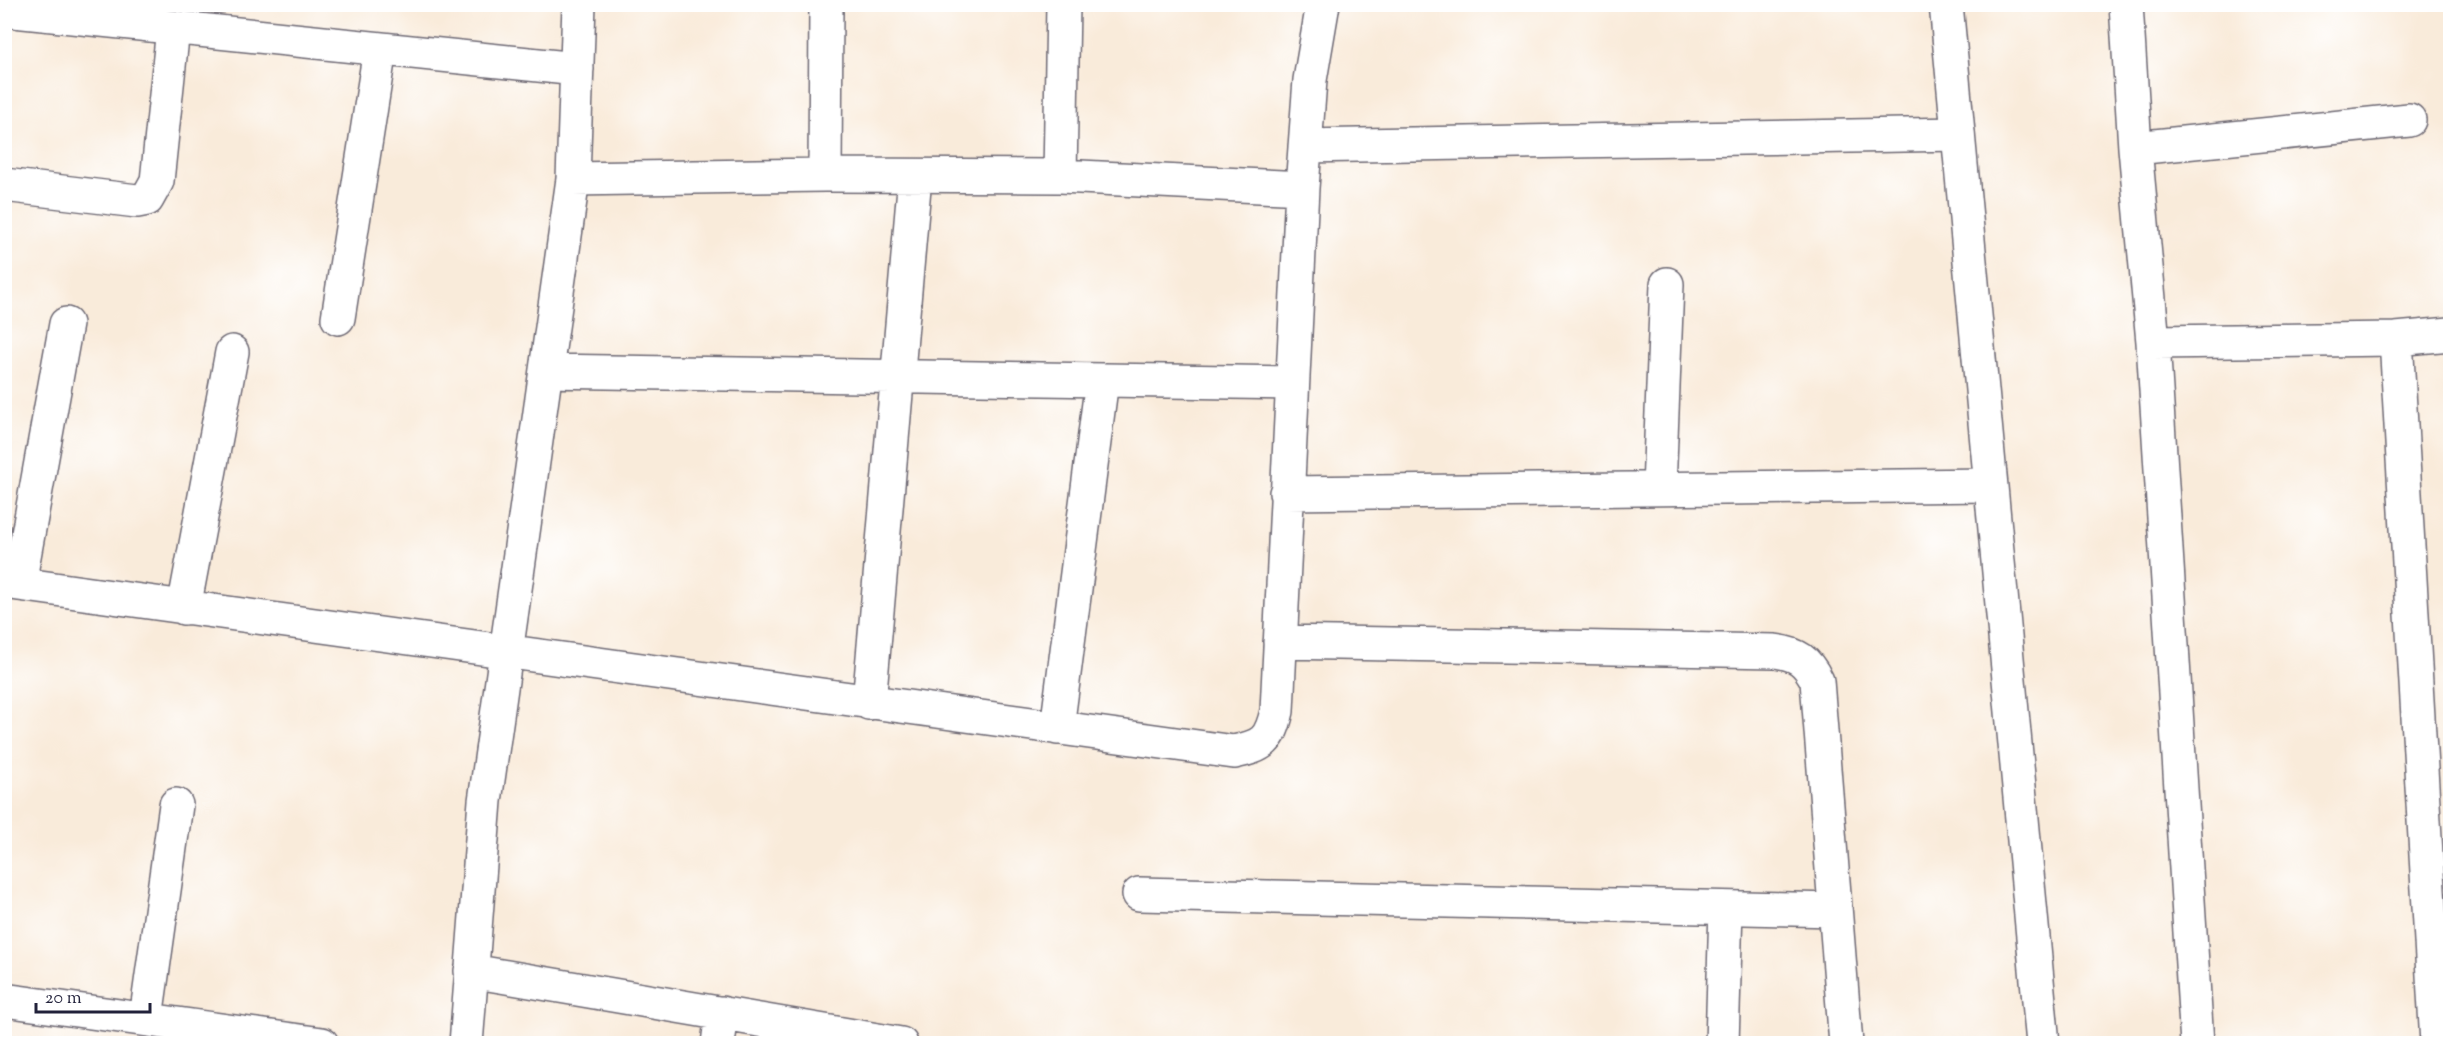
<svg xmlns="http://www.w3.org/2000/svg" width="2455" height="1048" viewBox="0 0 2455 1048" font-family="'Sorts Mill Goudy',serif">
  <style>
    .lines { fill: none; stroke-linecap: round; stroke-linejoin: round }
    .minor-casing { stroke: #6d6873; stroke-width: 36 }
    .tertiary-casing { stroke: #6d6873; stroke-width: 36 }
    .minor { stroke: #fff; stroke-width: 33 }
    .tertiary { stroke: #fff; stroke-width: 33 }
  </style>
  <rect width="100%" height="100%" fill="#fff"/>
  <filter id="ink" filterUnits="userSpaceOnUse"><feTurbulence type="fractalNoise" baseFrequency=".0167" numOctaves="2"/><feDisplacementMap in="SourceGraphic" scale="12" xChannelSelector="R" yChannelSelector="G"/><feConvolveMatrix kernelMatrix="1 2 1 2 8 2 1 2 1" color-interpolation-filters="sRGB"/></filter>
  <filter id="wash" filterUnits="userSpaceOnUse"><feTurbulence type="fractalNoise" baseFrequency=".008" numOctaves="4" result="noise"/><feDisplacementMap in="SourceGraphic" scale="24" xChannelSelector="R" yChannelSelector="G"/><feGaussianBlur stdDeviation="1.35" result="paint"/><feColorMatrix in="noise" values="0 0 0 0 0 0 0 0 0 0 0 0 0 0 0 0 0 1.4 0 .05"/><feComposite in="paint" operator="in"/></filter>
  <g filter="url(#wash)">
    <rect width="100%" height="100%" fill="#f9ebda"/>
  </g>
  <g filter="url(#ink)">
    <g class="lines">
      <defs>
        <path id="minor" d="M2126,4l9,144 18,194 44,702
          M4,10l573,59
          M1305,146l653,-12
          M2135,148l274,-28
          M825,175l1,-171
          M1060,176l3,-172
          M573,179l252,-4 235,1 242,12
          M4,185l133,16 10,-2 10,-18 16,-153
          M338,318l42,-269
          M2396,339l41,705
          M2153,342l243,-3 54,-5
          M546,371l745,12
          M1659,489l8,-205
          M1286,493l704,-8
          M4,582l1230,170c29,-6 36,-11 43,-41l25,-523 8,-108 13,-76
          M19,584l47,-260
          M184,608l48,-256
          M1280,642l495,9c22,3 32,9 42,30l29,363
          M869,703l46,-527
          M1057,728l45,-348
          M1139,894l696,16
          M471,971l430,73
          M4,1000l318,44
          M146,1018l30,-213
          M466,1044l19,-243 88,-622 6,-175
          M718,1044l4,-31
          M1722,1044l4,-136"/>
        <path id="tertiary" d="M1946,4l97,1040"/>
      </defs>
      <use href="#minor" class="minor-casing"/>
      <use href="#tertiary" class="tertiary-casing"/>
      <use href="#minor" class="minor"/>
      <use href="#tertiary" class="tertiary"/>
    </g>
  </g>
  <rect width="2455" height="1048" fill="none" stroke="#fff" stroke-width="24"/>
  <path d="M36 1003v9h114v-9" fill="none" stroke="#22223b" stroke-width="3"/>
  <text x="45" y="1003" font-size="18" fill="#22223b" stroke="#ffffff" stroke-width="4.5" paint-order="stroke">20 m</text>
</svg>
